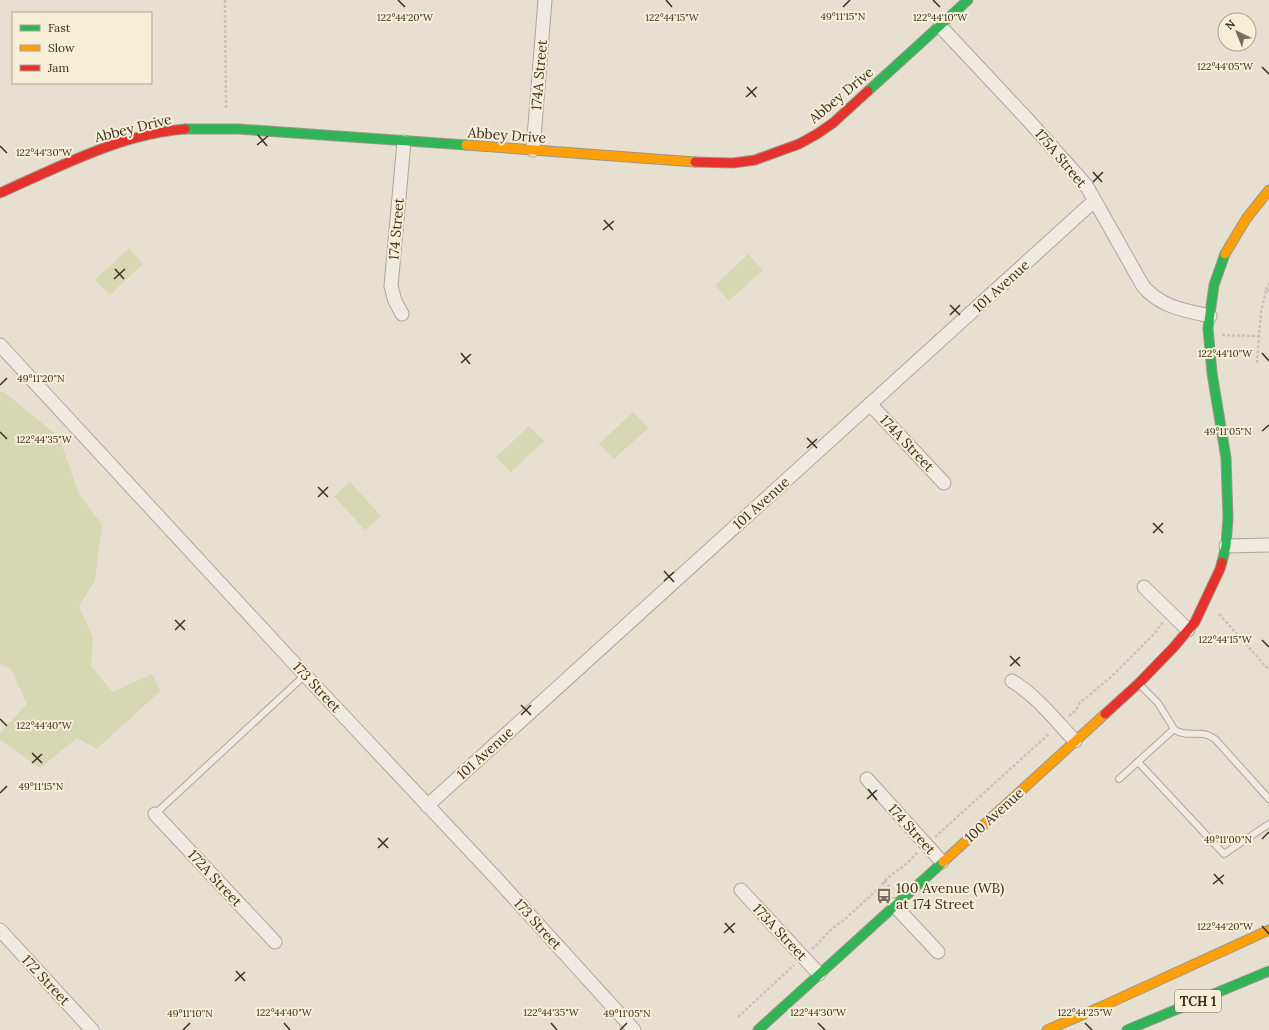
<svg xmlns="http://www.w3.org/2000/svg" width="1269" height="1030" viewBox="0 0 1269 1030" font-family="Lora,serif">
  <style>
    .green { fill: #d6d7b3 }
    .lines { fill: none; stroke-linecap: round; stroke-linejoin: round }
    .lane-casing { stroke: #ada599; stroke-width: 8 }
    .street-casing { stroke: #ada599; stroke-width: 15 }
    .fast-casing { stroke: #9c958a; stroke-width: 11 }
    .slow-casing { stroke: #9c958a; stroke-width: 11 }
    .jam-casing { stroke: #9c958a; stroke-width: 11 }
    .path { stroke: #c8c2b9; stroke-width: 2.5; stroke-dasharray: 3 2; stroke-linecap: butt }
    .lane { stroke: #efebe3; stroke-width: 6 }
    .street { stroke: #efebe3; stroke-width: 13 }
    .fast { stroke: #30b455; stroke-width: 9 }
    .slow { stroke: #ff9f0a; stroke-width: 9 }
    .jam { stroke: #e5322d; stroke-width: 9 }
    .ticks { fill: none; stroke: #3d2e20; stroke-width: 1.5 }
    .labels { text-anchor: middle; dominant-baseline: central; stroke-width: 4; stroke-linejoin: round; paint-order: stroke }
    .shield { fill: #f7eed8; stroke: #756857; stroke-width: 1 }
    .shield-label { font-size: 13px; font-weight: bold; fill: #3d2e20 }
    .street-label { font-size: 14px; fill: #3d2e20; stroke: #f7eed8 }
    .poi-label { font-size: 14px; fill: #3d2e20; stroke: #f7eed8; text-anchor: start }
    .ticks-label { font-size: 10px; text-anchor: middle; fill: #3d2e20; stroke: #f7eed8; stroke-width: 4; stroke-linejoin: round; paint-order: stroke }
  </style>
  <rect width="100%" height="100%" fill="#e7e0d1"/>
  <path class="green" d="M129,248l14,16 -33,31 -15,-15z
    M748,254l15,16 -34,31 -14,-16z
    M0,392h4l55,45 20,57 23,31 -7,56 -16,25 14,32 -2,28 22,26 39,-18 8,17 -63,58 -20,-11 -37,30 -40,-28v-7l27,-29 -16,-35 -11,-5z
    M633,412l15,16 -34,31 -15,-15z
    M529,426l15,15 -33,31 -15,-15z
    M350,482l31,34 -16,14 -31,-34z"/>
  <g class="lines">
    <defs>
      <path id="lane" d="M1140,685l18,18 16,26c8,7 19,4 29,5 5,0 8,3 12,5l54,60
        M1138,762l86,92 45,-30
        M1119,779l55,-50
        M155,814l150,-139"/>
      <path id="street" d="M940,26l89,95 57,64 57,101c18,21 40,24 67,30
        M533,150l12,-150
        M402,314l-7,-13 -4,-15 13,-144
        M0,345l305,330 191,203 138,152
        M870,404l74,79
        M1226,546l43,-1
        M1144,587l44,43
        M1012,681c25,15 43,39 63,60
        M867,779l75,83
        M427,806l667,-605
        M155,814l120,128
        M741,890l78,84
        M894,905l44,47
        M0,930l92,100"/>
      <path id="fast" d="M868,91l100,-91
        M185,129h53l228,16
        M1222,562l4,-16 2,-28 -2,-60 -14,-85 -4,-45 6,-43 11,-31
        M758,1030l185,-168
        M1127,1030l142,-59"/>
      <path id="slow" d="M466,145l229,17
        M1225,254l21,-35 23,-29
        M943,862l162,-148
        M1047,1030l58,-25 164,-75"/>
      <path id="jam" d="M695,162l38,1 22,-3 44,-16 18,-10 16,-11 35,-32
        M0,193c59,-26 120,-59 185,-64
        M1105,714l34,-31 34,-35 22,-26 25,-53 2,-7"/>
    </defs>
    <use href="#lane" class="lane-casing"/>
    <use href="#street" class="street-casing"/>
    <use href="#fast" class="fast-casing"/>
    <use href="#slow" class="slow-casing"/>
    <use href="#jam" class="jam-casing"/>
    <path class="path" d="M225,0l1,109
      M1266,290l3,-7
      M1222,335l37,1 2,-24 5,-22 3,1
      M1257,363l2,-27
      M1219,614l50,56
      M1069,716l7,-6 4,-7 32,-27 42,-42 9,-12
      M935,837l115,-104
      M884,881l8,8
      M812,949c10,-9 18,-21 31,-28l38,-35c5,-8 13,-13 20,-18 6,-4 12,-11 17,-16
      M738,1017l56,-52"/>
    <use href="#lane" class="lane"/>
    <use href="#street" class="street"/>
    <use href="#fast" class="fast"/>
    <use href="#slow" class="slow"/>
    <use href="#jam" class="jam"/>
  </g>
  <path class="ticks" d="M398,0l7,7M666,0l6,7M933,0l7,7M843,7l7,-7M1262,67l7,7M747,87l9,10M746,97l11,-10M258,135l9,11M257,145l11,-9M0,146l7,7M1093,172l9,10M1093,182l10,-10M604,220l9,10M603,230l11,-9M115,269l9,10M114,279l11,-10M950,305l10,10M950,315l10,-10M461,353l9,11M1262,353l7,8M461,363l10,-9M0,385l7,-7M1262,431l7,-6M0,432l7,7M807,438l10,10M807,448l10,-9M318,487l10,10M318,497l10,-10M1153,523l10,10M1153,533l10,-10M664,571l10,11M664,581l10,-9M175,620l10,10M175,630l10,-10M1262,640l7,7M1010,656l10,10M1010,666l10,-9M521,705l10,10M521,715l10,-10M0,719l7,7M32,753l10,10M32,763l10,-9M868,789l9,11M0,793l7,-7M867,799l10,-9M378,838l10,10M1262,839l7,-7M378,848l10,-10M1214,874l9,10M1213,884l11,-9M725,923l9,10M1262,926l7,8M724,933l11,-10M236,971l9,10M235,981l10,-9M284,1023l6,7M551,1023l6,7M818,1023l7,7M1085,1023l7,7M183,1030l7,-7M620,1030l7,-7"/>
  <defs>
    <symbol id="bus-bare" viewBox="-9 -9 18 18"><path d="M-5-6H5V4H4V6H2V4H-2V6H-4V4H-5ZM-3.5-4V0h7V-4ZM-3.5 1.2v1.5H-2V1.2ZM2 1.2v1.5H3.5V1.2Z" fill="#786c5e" stroke="#f7eed8" stroke-width="2.5" paint-order="stroke"/></symbol>
  </defs>
  <g fill-rule="evenodd">
    <use href="#bus-bare" x="873" y="885" width="22" height="22"/>
  </g>
  <g class="labels">
    <rect class="shield" x="1175" y="990" width="46" height="22" rx="3"/>
    <g class="shield-label">
      <text x="1198" y="1001">TCH 1</text>
    </g>
    <g class="street-label">
      <text transform="translate(539 75) rotate(-85)">174A Street</text>
      <text transform="translate(841 95) rotate(-40)">Abbey Drive</text>
      <text transform="translate(133 128) rotate(-14)">Abbey Drive</text>
      <text transform="translate(507 135) rotate(4)">Abbey Drive</text>
      <text transform="translate(1061 158) rotate(50)">175A Street</text>
      <text transform="translate(396 229) rotate(-85)">174 Street</text>
      <text transform="translate(1001 286) rotate(-42)">101 Avenue</text>
      <text transform="translate(907 443) rotate(47)">174A Street</text>
      <text transform="translate(761 503) rotate(-42)">101 Avenue</text>
      <text transform="translate(317 687) rotate(47)">173 Street</text>
      <text transform="translate(485 753) rotate(-42)">101 Avenue</text>
      <text transform="translate(994 815) rotate(-42)">100 Avenue</text>
      <text transform="translate(912 829) rotate(48)">174 Street</text>
      <text transform="translate(215 878) rotate(47)">172A Street</text>
      <text transform="translate(538 924) rotate(48)">173 Street</text>
      <text transform="translate(780 932) rotate(47)">173A Street</text>
      <text transform="translate(46 980) rotate(47)">172 Street</text>
    </g>
    <g class="poi-label">
      <text x="896" y="888">100 Avenue (WB)<tspan x="896" dy="16">at 174 Street</tspan></text>
    </g>
  </g>
  <g class="ticks-label">
    <text x="843" y="20">49°11'15"N</text>
    <text x="405" y="21">122°44'20"W</text>
    <text x="940" y="21">122°44'10"W</text>
    <text x="672" y="21">122°44'15"W</text>
    <text x="1225" y="70">122°44'05"W</text>
    <text x="44" y="156">122°44'30"W</text>
    <text x="1225" y="357">122°44'10"W</text>
    <text x="41" y="382">49°11'20"N</text>
    <text x="1228" y="435">49°11'05"N</text>
    <text x="44" y="443">122°44'35"W</text>
    <text x="1225" y="643">122°44'15"W</text>
    <text x="44" y="729">122°44'40"W</text>
    <text x="41" y="790">49°11'15"N</text>
    <text x="1228" y="843">49°11'00"N</text>
    <text x="1225" y="930">122°44'20"W</text>
    <text x="284" y="1016">122°44'40"W</text>
    <text x="551" y="1016">122°44'35"W</text>
    <text x="818" y="1016">122°44'30"W</text>
    <text x="1085" y="1016">122°44'25"W</text>
    <text x="190" y="1017">49°11'10"N</text>
    <text x="627" y="1017">49°11'05"N</text>
  </g>
  <rect x="12" y="12" width="140" height="72" fill="#f7eed8" stroke="#ada18e"/>
  <rect x="20" y="25" width="20" height="6" fill="#30b455" stroke="#ada18e"/>
  <text x="48" y="32" font-size="12" fill="#3d2e20">Fast</text>
  <rect x="20" y="45" width="20" height="6" fill="#ff9f0a" stroke="#ada18e"/>
  <text x="48" y="52" font-size="12" fill="#3d2e20">Slow</text>
  <rect x="20" y="65" width="20" height="6" fill="#e5322d" stroke="#ada18e"/>
  <text x="48" y="72" font-size="12" fill="#3d2e20">Jam</text>
  <g transform="translate(1237 32) rotate(317)"><circle r="19" fill="#f7eed8" stroke="#ada18e"/>
  <path d="M0-3L7 15L0 10L-7 15Z" fill="#786c5e"/>
  <text y="-6" font-size="11" font-weight="bold" text-anchor="middle" fill="#3d2e20">N</text>
  </g>
</svg>
